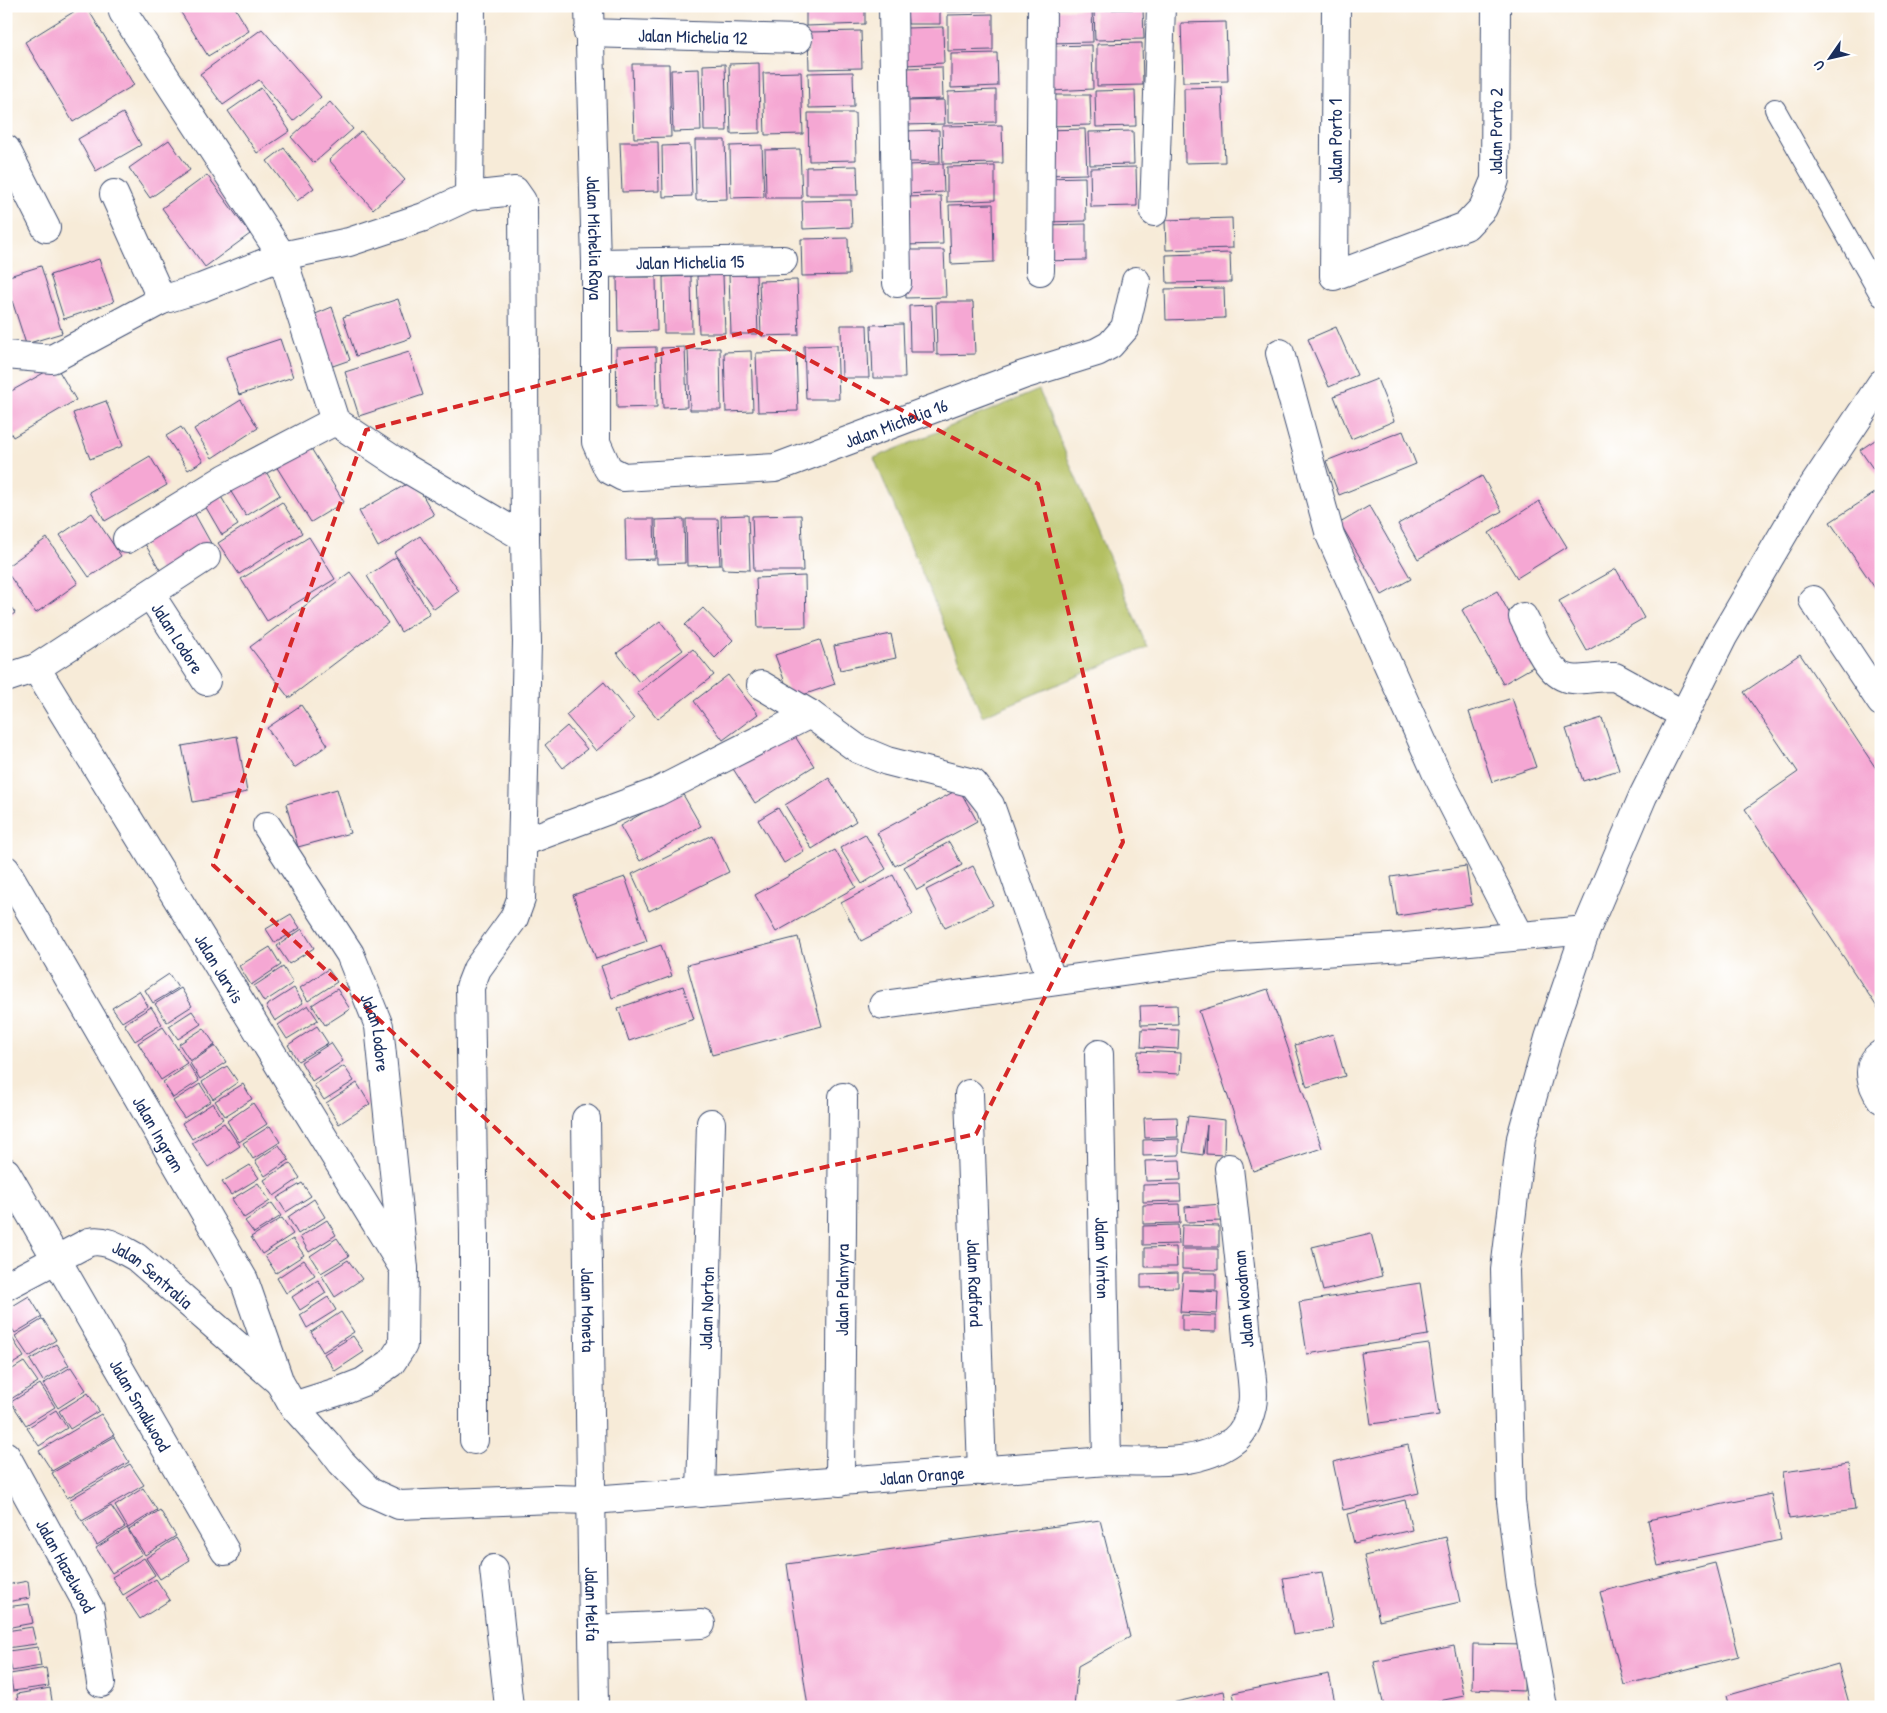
<svg xmlns="http://www.w3.org/2000/svg" width="1887" height="1713" viewBox="0 0 1887 1713" font-family="'Patrick Hand',sans-serif">
  <style>
    .green { fill: #b4c062; stroke: #687860 }
    .building { fill: #f5a7d3 }
    .lines { fill: none; stroke-linecap: round; stroke-linejoin: round }
    .service-casing { stroke: #3c4b70; stroke-width: 22 }
    .minor-casing { stroke: #3c4b70; stroke-width: 30 }
    .service { stroke: #fff; stroke-width: 20 }
    .minor { stroke: #fff; stroke-width: 28 }
    .marked { fill: none; stroke: #d62828; stroke-width: 4; stroke-dasharray: 10 6; stroke-linejoin: round }
    .labels { text-anchor: middle; dominant-baseline: central; stroke-width: 5; stroke-linejoin: round; paint-order: stroke }
    .street-label { font-size: 18px; fill: #1b2f5e; stroke: #fff }
  </style>
  <rect width="100%" height="100%" fill="#fff"/>
  <filter id="ink" filterUnits="userSpaceOnUse"><feTurbulence type="fractalNoise" baseFrequency=".02" numOctaves="2"/><feDisplacementMap in="SourceGraphic" scale="10" xChannelSelector="R" yChannelSelector="G"/><feConvolveMatrix kernelMatrix="1 2 1 2 8 2 1 2 1" color-interpolation-filters="sRGB"/></filter>
  <filter id="wash" filterUnits="userSpaceOnUse"><feTurbulence type="fractalNoise" baseFrequency=".0096" numOctaves="4" result="noise"/><feDisplacementMap in="SourceGraphic" scale="20" xChannelSelector="R" yChannelSelector="G"/><feGaussianBlur stdDeviation="1.12" result="paint"/><feColorMatrix in="noise" values="0 0 0 0 0 0 0 0 0 0 0 0 0 0 0 0 0 1.4 0 .05"/><feComposite in="paint" operator="in"/></filter>
  <g filter="url(#wash)">
    <rect width="100%" height="100%" fill="#f7ebd8"/>
    <path class="green" d="M1039,390l108,257 -165,69 -108,-258z"/>
    <g id="blocks">
      <path class="building" d="M83,6h3l48,79 -61,37 -48,-80z
        M187,6h47l15,25 -41,25 -28,-45z
        M806,6h59v18l-59,2z
        M907,6h33v18h-32z
        M947,6h40v5l-40,1z
        M1092,9l1,33 -44,1v-33z
        M1143,9l1,30 -49,1 -1,-30z
        M993,14v36l-45,1v-36z
        M1226,22l2,59 -45,1 -2,-59z
        M943,27l1,36 -38,2v-37z
        M262,29l59,68 -28,24 -34,-41 -36,25 -23,-31z
        M861,31l1,37 -53,1 -1,-37z
        M1142,43l1,42 -46,1v-42z
        M1092,45l1,44 -43,2 -2,-45z
        M997,53l1,33 -47,2v-34z
        M759,63l1,70 -29,1 -2,-70z
        M632,64h37l2,73 -37,1z
        M725,64l2,67h-23l-1,-66z
        M942,67l1,32 -37,1v-32z
        M699,69l2,62 -28,1 -2,-62z
        M801,72l2,62 -38,1 -2,-62z
        M853,72l1,35 -45,1 -1,-35z
        M1222,87l3,75 -40,1 -1,-75z
        M261,88l29,43 -33,22 -29,-42z
        M996,90v32l-48,1v-31z
        M1135,90l1,36 -40,1 -1,-36z
        M1046,95h44l1,30 -44,1z
        M944,100l1,24 -41,1v-24z
        M330,102l23,27 -39,34 -23,-26z
        M123,113l18,32 -45,26 -18,-32z
        M808,113h47l1,47 -47,1z
        M1002,125l1,38 -60,1 -1,-38z
        M1085,129l2,45 -42,1 -1,-45z
        M939,130l1,32h-33l-1,-31z
        M361,131l44,49 -32,29 -44,-49z
        M1133,131l1,33 -44,1 -1,-33z
        M169,140l21,30 -40,28 -21,-30z
        M695,140h30l2,59 -31,1z
        M620,142h38l1,49 -37,1z
        M690,145l2,51 -29,1 -1,-51z
        M762,145l2,52 -33,1 -1,-52z
        M284,148l30,40 -17,13 -30,-40z
        M800,149l2,49h-36l-1,-48z
        M943,164l1,28 -39,2v-29z
        M857,166l1,29h-52v-28z
        M995,166v34l-48,2v-35z
        M1136,167l1,39 -46,1 -1,-39z
        M207,175l43,59 -45,33 -43,-59z
        M1085,177l1,44 -41,1 -2,-44z
        M941,196l2,48 -38,1 -1,-48z
        M851,200l1,27 -49,2 -1,-28z
        M993,204l1,58 -43,2 -2,-59z
        M1232,218l1,30 -67,2 -1,-30z
        M1086,224v36l-42,1v-36z
        M848,238l1,37 -47,1 -1,-37z
        M905,250h39l2,47 -40,1z
        M1230,253l1,29 -64,1 -1,-28z
        M99,259l15,43 -50,17 -14,-44z
        M41,266l21,67 -36,11 -20,-62v-5z
        M723,275l2,58h-26l-2,-57z
        M729,275h27l2,59h-27z
        M691,276l1,57h-28l-1,-56z
        M617,277h39l1,54 -39,1z
        M797,280l2,55 -38,1 -2,-55z
        M1224,288l1,30 -59,2 -1,-31z
        M398,299l13,39 -55,18 -13,-39z
        M936,302h37l2,52 -38,1z
        M932,305l2,47h-24l-1,-46z
        M332,307l18,53 -26,9 -18,-51z
        M903,324l2,54h-32l-2,-53z
        M841,325h26l2,53h-27z
        M1336,327l21,48 -28,12 -21,-48z
        M280,339l13,38 -54,18 -13,-38z
        M837,345l2,54h-33l-2,-53z
        M656,347l1,60 -40,1 -1,-60z
        M685,347l2,60 -24,1 -2,-60z
        M720,348l1,62h-31l-2,-61z
        M751,351l2,60 -27,1 -2,-60z
        M409,352l14,43 -64,21 -14,-44z
        M796,352l2,59 -40,1 -2,-59z
        M56,366l20,34 -63,37 -7,-12v-31z
        M1377,379l17,42 -43,18 -17,-43z
        M241,400l17,28 -46,30 -18,-29z
        M106,401l17,45 -33,13 -17,-46z
        M181,427l22,34 -15,9 -22,-34z
        M1403,431l13,33 -77,31 -13,-34z
        M1881,436v44l-21,-30z
        M309,445l35,57 -33,20 -35,-56z
        M150,456l17,29 -62,36 -16,-29z
        M262,465l18,30 -34,21 -18,-29z
        M1482,476l20,35 -84,48 -20,-35z
        M414,480l20,35 -56,32 -19,-36z
        M1881,489v108l-51,-75z
        M220,495l18,30 -16,10 -18,-31z
        M1539,501l28,46 -50,31 -28,-45z
        M282,502l20,31 -63,41 -21,-31z
        M1369,506l42,73 -29,16 -42,-72z
        M192,509l21,38 -50,28 -22,-38z
        M92,513l29,43 -32,21 -29,-42z
        M748,515l2,55 -28,-1 -1,-53z
        M801,515l2,56h-49l-2,-55z
        M625,519h29l1,40 -29,1z
        M684,519l1,44 -28,1 -1,-44z
        M686,519h32l2,46 -33,1z
        M420,536l39,55 -25,18 -40,-56z
        M309,537l26,42 -68,42 -26,-42z
        M47,538l31,45 -42,30 -30,-42v-4z
        M396,557l34,57 -29,18 -34,-56z
        M1616,569l28,49 -57,33 -28,-50z
        M350,572l38,51 -99,75 -39,-51z
        M805,576l1,51 -48,1 -2,-50z
        M1497,591l41,73 -35,20 -41,-74z
        M6,599l9,14 -9,6z
        M703,608l30,32 -18,18 -30,-33z
        M660,621l23,29 -44,32 -22,-29z
        M891,634l5,24 -56,12 -6,-24z
        M820,640l15,44 -44,15 -16,-44z
        M693,649l21,26 -56,44 -21,-26z
        M1800,654l81,122v237l-136,-204 53,-37 -54,-80z
        M728,675l30,39 -35,26 -29,-39z
        M604,682l30,37 -38,32 -30,-36z
        M1512,698l24,69 -44,15 -23,-70z
        M301,705l27,40 -34,23 -27,-40z
        M1602,718l17,52 -36,11 -17,-52z
        M567,726l20,23 -24,19 -18,-23z
        M789,727l25,39 -59,37 -25,-39z
        M237,736l10,56 -54,10 -11,-56z
        M829,778l27,43 -44,28 -27,-44z
        M337,789l13,44 -52,14 -12,-43z
        M959,789l18,32 -82,45 -18,-33z
        M681,791l20,35 -61,35 -20,-35z
        M778,808l26,43 -20,12 -26,-43z
        M865,834l21,35 -24,15 -22,-36z
        M712,835l17,37 -80,39 -17,-37z
        M949,842l13,23 -45,25 -13,-23z
        M835,850l21,37 -80,45 -21,-37z
        M973,866l20,39 -48,23 -19,-38z
        M1466,866l6,39 -75,11 -6,-39z
        M893,875l20,39 -52,27 -20,-38z
        M625,877l22,64 -51,18 -23,-64z
        M291,914l9,14 -25,15 -9,-14z
        M302,929l12,19 -25,16 -12,-18z
        M798,937l24,89 -110,29 -25,-90z
        M661,945l11,31 -60,22 -11,-32z
        M270,947l11,18 -30,20 -12,-19z
        M283,967l10,16 -29,19 -10,-16z
        M328,969l9,13 -29,19 -8,-13z
        M169,974l9,14 -25,15 -8,-13z
        M683,986l11,33 -65,22 -11,-33z
        M181,988l11,18 -25,16 -12,-18z
        M294,988l9,15 -28,18 -9,-15z
        M337,989l13,20 -25,16 -13,-20z
        M1268,989l54,159 -69,23 -54,-160z
        M139,991l9,15 -26,16 -10,-14z
        M308,1005l10,15 -31,19 -9,-14z
        M1177,1005l1,19 -37,1 -1,-19z
        M151,1007l11,17 -27,17 -11,-17z
        M192,1011l9,13 -23,15 -9,-13z
        M317,1026l11,17 -30,18 -10,-16z
        M163,1027l24,36 -26,17 -23,-37z
        M204,1028l11,17 -25,16 -11,-17z
        M1142,1029l37,1 -1,19 -37,-2z
        M1333,1034l12,42 -38,11 -12,-42z
        M331,1043l12,18 -31,20 -11,-19z
        M215,1046l11,16 -26,17 -10,-16z
        M1138,1051l43,2 -1,21 -43,-2z
        M189,1065l10,16 -26,17 -10,-16z
        M227,1066l11,16 -25,17 -11,-17z
        M344,1066l10,15 -30,19 -10,-15z
        M357,1083l13,21 -31,20 -13,-21z
        M200,1084l11,17 -27,17 -11,-17z
        M243,1084l9,15 -27,17 -10,-15z
        M213,1103l10,16 -31,20 -10,-16z
        M253,1103l14,21 -28,18 -12,-21z
        M1188,1116l37,4 -1,35 -18,-1 1,-29 -4,30 -20,-3z
        M1177,1117l1,20 -33,1 -1,-20z
        M224,1123l16,23 -32,21 -16,-24z
        M270,1126l10,16 -27,17 -10,-16z
        M1179,1139v16l-36,1v-16z
        M279,1145l10,15 -24,16 -10,-15z
        M1180,1160l1,20 -35,1 -1,-20z
        M290,1163l10,15 -26,18 -10,-16z
        M250,1165l9,13 -28,17 -9,-13z
        M258,1183l12,18 -26,17 -12,-19z
        M302,1183l9,13 -25,16 -9,-14z
        M1180,1184l1,17 -38,1v-17z
        M314,1199l11,18 -27,17 -10,-17z
        M272,1203l9,13 -27,17 -9,-12z
        M1179,1204l1,19 -37,1v-19z
        M1222,1204l1,17 -37,1 -1,-15z
        M282,1218l11,16 -31,20 -11,-17z
        M327,1220l9,15 -27,17 -9,-15z
        M1178,1225l1,19 -36,1v-19z
        M1182,1225l37,1v21h-38z
        M1371,1233l11,43 -59,15 -11,-44z
        M337,1238l12,18 -28,17 -11,-17z
        M293,1239l11,16 -28,18 -11,-17z
        M1176,1247l1,20h-32v-19z
        M1182,1249h36v21l-36,-1z
        M304,1260l11,15 -29,18 -9,-15z
        M348,1260l14,19 -27,18 -13,-21z
        M1178,1273v14l-37,1v-14z
        M1183,1273h33v17h-28l30,2 -1,22 -37,-2z
        M318,1280l8,13 -26,17 -8,-13z
        M1420,1283l8,52 -121,19 -8,-52z
        M29,1296l13,21 -27,16 -9,-13v-10z
        M328,1297l8,13 -29,18 -7,-13z
        M341,1312l13,20 -31,20 -12,-20z
        M1182,1315l34,1v16l-34,-1z
        M43,1319l13,21 -27,17 -14,-21z
        M11,1336l13,21 -18,11v-29z
        M353,1336l11,16 -29,19 -11,-17z
        M56,1344l13,21 -26,16 -13,-21z
        M1429,1344l10,71 -68,9 -10,-71z
        M24,1362l14,20 -27,17 -5,-9v-17z
        M71,1367l15,23 -28,18 -15,-24z
        M40,1384l15,23 -29,18 -15,-23z
        M88,1393l11,18 -29,18 -11,-18z
        M56,1410l11,18 -28,18 -12,-18z
        M101,1414l13,21 -62,36 -13,-20z
        M114,1437l15,25 -62,36 -15,-25z
        M1408,1445l11,48 -76,17 -10,-48z
        M1849,1463l6,47 -66,9 -6,-47z
        M130,1464l14,21 -62,36 -13,-21z
        M143,1488l14,22 -29,18 -13,-22z
        M1771,1494l10,46 -123,26 -10,-46z
        M1405,1500l7,30 -58,13 -7,-29z
        M111,1506l14,21 -28,18 -14,-22z
        M160,1510l16,26 -31,19 -16,-25z
        M1100,1520l30,117 -52,29 -4,41h-266l-21,-143z
        M127,1528l15,26 -30,19 -16,-25z
        M1446,1537l14,65 -81,18 -15,-64z
        M176,1538l14,22 -30,19 -14,-21z
        M144,1558l11,17 -32,20 -11,-18z
        M1715,1563l24,93 -115,29 -24,-93z
        M1322,1572l11,57 -40,6 -10,-57z
        M156,1579l14,21 -30,19 -14,-21z
        M28,1581l2,17 -24,4v-17z
        M29,1604l4,19 -27,5v-21z
        M32,1627l4,17 -29,4 -1,-17z
        M1473,1644l52,1 -1,46 -52,-2z
        M1454,1646l10,50 -55,11h-25l-10,-45z
        M38,1647l3,19 -29,5 -4,-20z
        M1838,1664l12,43h-121l-3,-11z
        M46,1668l3,18 -36,5 -3,-17z
        M1329,1674l7,33h-100l-3,-14z
        M50,1688l3,19h-34l-2,-13z
        M1224,1691l3,16h-68v-1z"/>
    </g>
  </g>
  <g filter="url(#ink)">
    <use href="#blocks" fill-opacity="0" stroke="#3c4b70" stroke-width="1"/>
    <g class="lines">
      <defs>
        <path id="service" d="M1775,109l106,187"/>
        <g id="minor">
          <path d="M471,6l-2,190 46,-5 7,10 1,6 2,331 2,104 -6,257 -7,19 -37,51 -7,18 4,248v205"/>
          <path id="s1" d="M589,6l7,257v179l12,27 15,8 152,-9 248,-93 74,-23 13,-7 15,-17 11,-47"/>
          <path d="M893,6l4,277"/>
          <path id="s2" d="M1336,6l-2,270 132,-50 17,-18 12,-28 1,-174"/>
          <path d="M123,12l159,244 67,-14 75,-25 45,-21"/>
          <path id="s3" d="M588,33l210,6"/>
          <path d="M6,149l40,79"/>
          <path d="M114,194l48,106 39,-12 81,-32 53,165 69,46 121,71"/>
          <path d="M1154,212l7,-206"/>
          <path id="s4" d="M596,263l187,-3"/>
          <path d="M1040,271l2,-265"/>
          <path d="M1280,353l50,182 106,237 84,164"/>
          <path d="M6,355l46,4 110,-59"/>
          <path d="M127,539l99,-61 109,-57"/>
          <path id="s5" d="M150,594l56,87"/>
          <path d="M1813,600l68,102"/>
          <path d="M1523,617c11,20 25,61 49,62 14,2 28,-3 43,-2l69,38"/>
          <path id="s6" d="M36,668l368,601"/>
          <path d="M6,678l30,-10 170,-111"/>
          <path d="M761,685l49,29 48,35 29,12 86,22 17,22 62,176"/>
          <path id="s7" d="M267,826l83,128 29,72 25,243 -1,76 -12,18 -28,19 -23,9 -47,15"/>
          <path d="M523,842l134,-50 153,-78"/>
          <path id="s8" d="M6,870l238,410 36,103 13,23 35,39 13,17 29,30 29,13 154,-6 39,1 515,-39c41,0 91,6 126,-20 11,-8 16,-21 19,-35 3,-13 -2,-42 -4,-57 -5,-60 -12,-121 -19,-181"/>
          <path d="M883,1005l341,-47 182,-11 180,-17"/>
          <path id="s9" d="M1099,1054l8,407"/>
          <path d="M1881,1054c-17,11 -9,32 0,45"/>
          <path id="s10" d="M969,1094l13,377"/>
          <path id="s11" d="M586,1119l8,588"/>
          <path id="s12" d="M6,1172l219,379"/>
          <path id="s13" d="M6,1286l83,-44c17,-4 32,7 47,15l142,124"/>
          <path id="s14" d="M6,1456l84,153 11,74"/>
          <path id="s15" d="M840,1482l3,-385"/>
          <path id="s16" d="M701,1493l10,-370"/>
          <path d="M494,1569l15,138"/>
          <path d="M593,1629l108,-5"/>
          <path d="M1543,1707l-22,-122 -10,-84 -6,-231 16,-132 28,-100 37,-108 57,-134 80,-159 78,-133 80,-120"/>
        </g>
      </defs>
      <use href="#service" class="service-casing"/>
      <use href="#minor" class="minor-casing"/>
      <use href="#service" class="service"/>
      <use href="#minor" class="minor"/>
    </g>
  </g>
  <path class="marked" d="M754,330l284,154 85,358 -147,292 -384,84 -379,-353 153,-435z"/>
  <g class="labels">
    <g class="street-label">
      <text stroke="none"><textPath href="#s3" startOffset="105">Jalan Michelia 12</textPath></text>
      <text stroke="none"><textPath href="#s2" startOffset="515">Jalan Porto 2</textPath></text>
      <text transform="translate(1335 141) rotate(-90)">Jalan Porto 1</text>
      <text stroke="none"><textPath href="#s1" startOffset="232">Jalan Michelia Raya</textPath></text>
      <text stroke="none"><textPath href="#s4" startOffset="94">Jalan Michelia 15</textPath></text>
      <text stroke="none"><textPath href="#s1" startOffset="764">Jalan Michelia 16</textPath></text>
      <text stroke="none"><textPath href="#s5" startOffset="52">Jalan Lodore</textPath></text>
      <text stroke="none"><textPath href="#s6" startOffset="352">Jalan Jarvis</textPath></text>
      <text stroke="none"><textPath href="#s7" startOffset="236">Jalan Lodore</textPath></text>
      <text stroke="none"><textPath href="#s8" startOffset="305">Jalan Ingram</textPath></text>
      <text stroke="none"><textPath href="#s9" startOffset="204">Jalan Vinton</textPath></text>
      <text stroke="none"><textPath href="#s13" startOffset="168">Jalan Sentralia</textPath></text>
      <text stroke="none"><textPath href="#s10" startOffset="189">Jalan Radford</textPath></text>
      <text stroke="none"><textPath href="#s15" startOffset="192">Jalan Palmyra</textPath></text>
      <text transform="translate(1243 1299) rotate(-95)">Jalan Woodman</text>
      <text stroke="none"><textPath href="#s16" startOffset="185">Jalan Norton</textPath></text>
      <text stroke="none"><textPath href="#s11" startOffset="191">Jalan Moneta</textPath></text>
      <text stroke="none"><textPath href="#s12" startOffset="269">Jalan Smallwood</textPath></text>
      <text stroke="none"><textPath href="#s8" startOffset="1281">Jalan Orange</textPath></text>
      <text stroke="none"><textPath href="#s14" startOffset="125">Jalan Hazelwood</textPath></text>
      <text stroke="none"><textPath href="#s11" startOffset="485">Jalan Melfa</textPath></text>
    </g>
  </g>
  <rect width="1887" height="1713" fill="none" stroke="#fff" stroke-width="25"/>
  <g transform="translate(1830 58) rotate(236)" stroke="#ffffff" stroke-width="4" paint-order="stroke">
  <path d="M0-4L9 19L0 12L-9 19Z" fill="#1b2f5e"/>
  <text y="-8" font-size="14" font-weight="bold" text-anchor="middle" fill="#1b2f5e">U</text>
  </g>
</svg>
